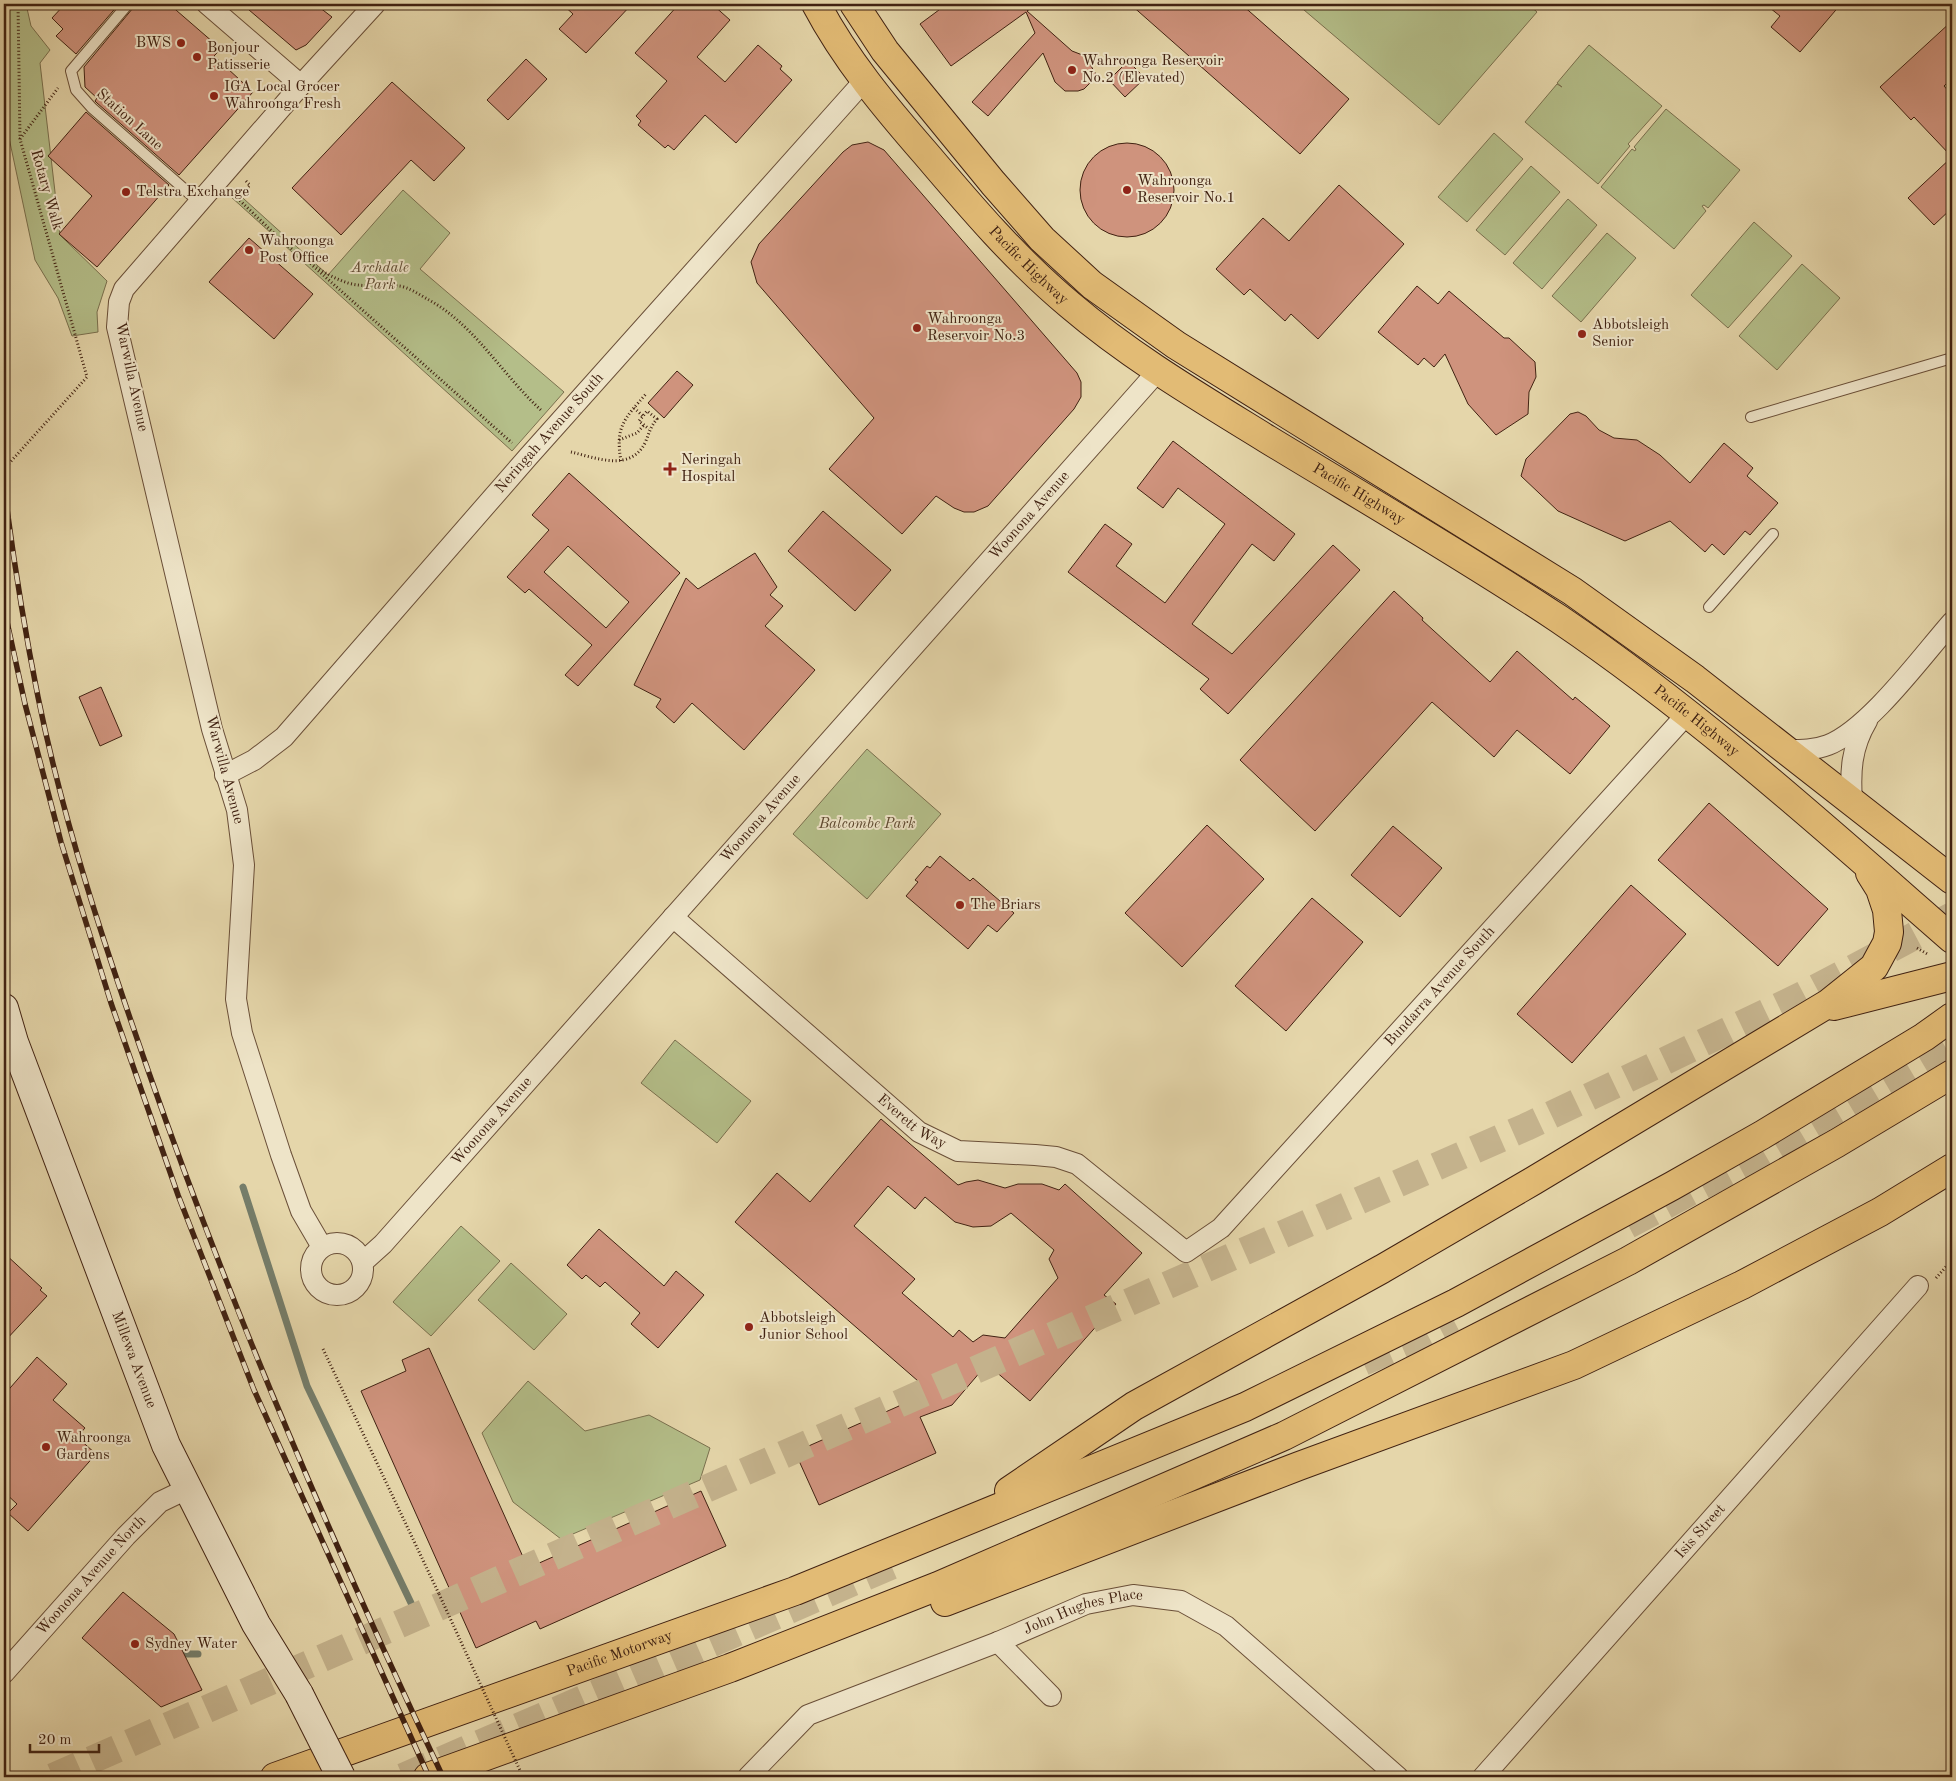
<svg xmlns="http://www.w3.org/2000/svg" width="1956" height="1781" viewBox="0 0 1956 1781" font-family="'Old Standard TT',serif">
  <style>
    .green { fill: #b4be89; stroke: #7a704e }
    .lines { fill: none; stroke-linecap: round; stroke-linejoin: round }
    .stream { stroke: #757d6a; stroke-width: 7 }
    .building { fill: #cf937d; stroke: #412212; fill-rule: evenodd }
    .highway-tunnel { stroke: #c4b28c; stroke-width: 28; stroke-dasharray: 28 14; stroke-linecap: butt }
    .lane-casing { stroke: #6a4f38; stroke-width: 12 }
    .street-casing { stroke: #6a4f38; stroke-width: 22 }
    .secondary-casing { stroke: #412212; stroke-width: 30 }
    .highway-casing { stroke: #412212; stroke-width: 30 }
    .path { stroke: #412212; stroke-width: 3; stroke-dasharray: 1 2.5; stroke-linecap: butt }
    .lane { stroke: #eee4c8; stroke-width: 10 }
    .street { stroke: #eee4c8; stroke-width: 20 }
    .secondary { stroke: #eee4c8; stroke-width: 28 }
    .highway { stroke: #e2bb75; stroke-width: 28 }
    .rail-casing { stroke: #412212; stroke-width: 5.5 }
    .rail { stroke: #eee4c8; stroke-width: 4; stroke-dasharray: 11; stroke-linecap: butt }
    .secondary-bridge-casing { stroke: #412212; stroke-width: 30; stroke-linecap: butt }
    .path-bridge { stroke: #412212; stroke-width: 3; stroke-dasharray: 1 2.5; stroke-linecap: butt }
    .secondary-bridge { stroke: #eee4c8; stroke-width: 28 }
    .poi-dot { fill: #8f2418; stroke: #eee4c8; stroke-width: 2 }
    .labels { text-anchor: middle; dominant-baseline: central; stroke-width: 4; stroke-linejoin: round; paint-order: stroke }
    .poi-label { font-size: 15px; fill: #412212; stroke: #eee4c8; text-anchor: start }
    .street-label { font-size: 15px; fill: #412212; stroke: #eee4c8 }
    .park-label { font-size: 15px; font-style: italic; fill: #5e4930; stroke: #eee4c8 }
  </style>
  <rect width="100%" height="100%" fill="#e5d6aa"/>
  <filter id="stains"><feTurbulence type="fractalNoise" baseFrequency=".004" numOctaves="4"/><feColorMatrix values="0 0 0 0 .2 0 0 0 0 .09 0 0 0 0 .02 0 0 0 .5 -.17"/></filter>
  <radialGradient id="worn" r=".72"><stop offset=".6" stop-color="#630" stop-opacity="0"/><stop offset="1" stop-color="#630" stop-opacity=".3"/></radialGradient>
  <path class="green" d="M4,4h22l5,22 19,24 -10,13 20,172 47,46 -10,31 1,20 -26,4 -14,-38 -23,-38 -30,-141z
    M1297,4h231l9,8 -98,113z
    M1589,45l73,61 -34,38 2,2 -32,38 -73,-62 32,-38 5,3 -5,-4z
    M1666,109l74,61 -32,38 -4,-3 -2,1 4,5 -32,38 -73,-62 31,-38 3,2 1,-2 -2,-2z
    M1494,133l29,26 -56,63 -29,-25z
    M1531,166l29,26 -55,63 -29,-25z
    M234,190l94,85 75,-85 47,43 -30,36 144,123 -52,59 -282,-255z
    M1568,199l29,26 -55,64 -29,-26z
    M1754,222l38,34 -64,72 -37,-33z
    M1607,233l29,25 -55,64 -29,-26z
    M1802,264l38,34 -63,72 -38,-34z
    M867,749l74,65 -74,85 -74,-65z
    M675,1040l76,61 -34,42 -76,-60z
    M461,1226l39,35 -69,75 -38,-34z
    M511,1263l56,51 -33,36 -56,-50z
    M528,1381l57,50 64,-16 61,33 -10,32 -139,59 -48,-37 -31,-69z"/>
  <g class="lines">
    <path class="stream" d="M243,1187l64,199 105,219
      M186,1654h12"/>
  </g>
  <path class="building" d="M65,4h54l-43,50 -20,-18 7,-7 -11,-11z
    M135,4h34l52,45 -7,7 39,36 -74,83 -82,-72 -2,-2 2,-3 -12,-11 -1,-20 49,-59z
    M242,4h73l17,13 -26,28 -10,5z
    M562,4h70l-46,49 -27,-24 14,-15z
    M679,4h33l18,16 -33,37 28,25 33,-37 24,21 -2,3 12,11 -56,63 -31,-28 -31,35 -6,-5 -3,3 -27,-23 3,-4 -5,-5 31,-35 -32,-28z
    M947,4h90l-10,7 45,40 13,5 12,20 -13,13 -6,2h-13l-10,-9 -12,-29 -55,63 -16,-14 63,-69 -9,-21 -75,54 -31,-42z
    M1130,4h111l108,95 -49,55z
    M1765,4h76l-41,48 -29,-25 9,-11z
    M1952,21v57l-8,8 8,9v113l-18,17 -26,-27 44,-41 -38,-40 -3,3 -31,-33z
    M526,59l21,20 -39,41 -21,-20z
    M1128,61l17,17 -20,19 -16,-17z
    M392,82l73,66 -31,33 -23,-21 -70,75 -49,-47z
    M86,112l83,73 -72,82 -38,-33 33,-38 -44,-40z
    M868,142l16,8 193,223 4,9v15l-7,12 -86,97 -14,6h-10l-10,-4 -18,-12 -34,38 -73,-65 45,-51 -117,-135 -6,-21 8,-18 84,-92 9,-7z
    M1080 190a47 47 0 1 1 94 0a47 47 0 1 1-94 0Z
    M1339,185l65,59 -86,95 -27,-25 -6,7 -35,-32 -6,6 -28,-26 47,-51 26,23z
    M249,238l64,56 -39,45 -65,-57z
    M1417,286l21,18 11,-13 55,47h5l26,24 1,15 -7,15 -1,22 -32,21 -28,-31 -23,-50 -11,13 -10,-9 -6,7 -40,-33z
    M677,371l16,14 -29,33 -16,-15z
    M1578,412l8,4 13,14 15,8 23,2 23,15 30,28 34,-40 29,25 -6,8 31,27 -28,32 -5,-4 -21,24 -12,-11 -7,8 -35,-31 -45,20 -27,-12 -40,-18 -37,-35 5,-17 44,-45z
    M1173,441l122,93 -21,27 -22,-17 -60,80 40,30 101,-109 27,25 -132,144 -28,-25 9,-10 -141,-107 37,-48 27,20 -16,22 49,37 60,-79 -47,-36 -15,20 -26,-20z
    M569,473l111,100 -102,113 -13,-11 27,-30 -63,-56 -4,4 -18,-16 42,-47 -17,-15zM568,546l61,56 -23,26 -62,-56z
    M823,511l68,59 -36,41 -67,-60z
    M755,553l22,34 -7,8 13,11 -18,20 50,44 -71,80 -52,-47 -18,20 -18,-16 5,-8 -27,-14 52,-107 12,11z
    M1394,591l29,27 -1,2 68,62 27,-31 56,49 2,-3 35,29 -40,48 -53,-44 -23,27 -62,-55 -117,129 -75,-71z
    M101,687l21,49 -22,10 -21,-49z
    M1709,803l119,106 -50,57 -120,-106z
    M1207,825l57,54 -82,88 -57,-54z
    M1393,826l49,42 -42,49 -49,-42z
    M940,856l30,25 3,-3 41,35 -17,19 -9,-7 -20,24 -62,-53 12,-14 -3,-2 12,-14 3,2z
    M1631,885l55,49 -114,129 -55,-49z
    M1312,898l51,44 -77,89 -51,-45z
    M881,1119l77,66 8,-3 12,-2 27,8 13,-4h24l17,6 6,-6 77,69 -38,42 12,9 -86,97 -43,-37 -35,41 -32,12 16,36 -117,52 -24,-53 104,-46 19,-25 -183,-159 42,-49 33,29zM888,1186l27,23 10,-12 30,25 18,5 18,-1 20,-13 43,37 -5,9 9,19 -53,60 -22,-3 -10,7 -14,-12 -6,7 -51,-44 13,-14 -61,-53z
    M599,1229l65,57 12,-15 28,24 -46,53 -27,-24 9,-11 -35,-31 -5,5 -14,-12 -4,4 -15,-14z
    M4,1253l38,35 -2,2 7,6 -43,46z
    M429,1348l99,220 173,-77 25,55 -186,83 -4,-8 -60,27 -115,-257 45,-20 -4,-11z
    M37,1357l30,27 -14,16 32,28 -8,9 19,17 -68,77 -20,-18 9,-9 -13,-12v-97z
    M123,1592l51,42 28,56 -41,17 -79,-69z"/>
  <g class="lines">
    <path class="highway-tunnel" d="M1628,1225l128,-68 196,-116
      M1363,1362l44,-19 46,-24
      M53,1777l1473,-650 277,-132 149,-79
      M403,1777l501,-217"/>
    <defs>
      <path id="lane" d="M128,4l-57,67 5,19 16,18 107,94
        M1751,417l201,-59
        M1709,607l64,-73"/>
      <g id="street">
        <path d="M207,4l94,81"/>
        <path d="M1787,750c14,0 28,0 41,-5 41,-16 94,-89 124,-123"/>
        <path id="s1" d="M225,775l29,-15 30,-23 244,-280 336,-376"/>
        <path d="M1852,801c-2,-29 -1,-53 15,-80"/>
        <path id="s2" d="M673,917l246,215 39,19 77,4 21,2 21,7 109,88 35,-24 466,-514"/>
        <circle cx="337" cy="1269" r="26"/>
        <path d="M322,1247l-21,-36 -20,-56 -39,-122 -6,-34 8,-134 -7,-55 -25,-81 -95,-402 2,-25 5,-13 177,-204 74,-81"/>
        <path id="s3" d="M363,1262l20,-18 774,-872"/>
        <path d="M998,1642l53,54"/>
        <path id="s4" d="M4,1673l122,-137 34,-34 29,-14"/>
        <path id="s5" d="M748,1777l60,-62 190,-73 88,-38 47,-9 48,6 45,25 172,151"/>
        <path id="s6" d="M1483,1777l435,-491"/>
      </g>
      <g id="secondary">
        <path id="s7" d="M4,1008l10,34 152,403 90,179 43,70"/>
      </g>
      <g id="highway">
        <path id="s8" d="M816,4c29,55 69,103 110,150 45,53 90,106 144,151 61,52 129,92 197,134 97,59 197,117 292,180 140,95 266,209 393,320"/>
        <path d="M854,4l31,47 108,132 49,56 50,46 84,60 396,246 123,88 257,201"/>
        <path d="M1834,1006l118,-30"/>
        <path d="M1009,1491l125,-85 248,-137 151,-88 296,-178 45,-36 13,-24 2,-11 -2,-22 -7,-21 -10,-16"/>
        <path d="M945,1602l354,-136 275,-101 168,-80 138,-73 72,-44"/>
        <path id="s9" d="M275,1777l520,-186 450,-184 211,-104 216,-117 90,-51 162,-98 28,-20"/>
        <path d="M428,1777l302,-109 208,-82 346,-150 344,-175 209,-118 115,-69"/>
      </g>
    </defs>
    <use href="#lane" class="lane-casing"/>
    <use href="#street" class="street-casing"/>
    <use href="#secondary" class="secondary-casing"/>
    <use href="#highway" class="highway-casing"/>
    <path class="path" d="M20,139l38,-51
      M246,181l4,4 -13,13c33,30 68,71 111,85 17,5 33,1 50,3 9,0 22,9 31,14 46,25 74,76 113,111
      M313,266l199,177
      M634,408l9,8
      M619,440l18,-7 7,-8
      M571,452c25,6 59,20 74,-9 4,-9 5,-16 12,-24l-10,-8 -8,10 10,8
      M621,461c-6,-34 3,-42 25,-67
      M4,469l83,-92 -67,-238 -2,-135
      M1917,948l12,7
      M1936,1278l16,-18
      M323,1349l116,245"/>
    <use href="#lane" class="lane"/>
    <use href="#street" class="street"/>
    <use href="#secondary" class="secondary"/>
    <use href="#highway" class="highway"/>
    <defs>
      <path id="rail" d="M4,486c9,71 20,141 34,211 26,128 68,253 111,376 84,241 185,474 294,704
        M4,608l21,96 36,138 50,161 67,192 76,195 175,387"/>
    </defs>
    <use href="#rail" class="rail-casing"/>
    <use href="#rail" class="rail"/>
    <defs>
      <path id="secondary-bridge" d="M299,1694l42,83"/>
    </defs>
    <use href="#secondary-bridge" class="secondary-bridge-casing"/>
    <path class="path-bridge" d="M439,1594l84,183"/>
    <use href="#secondary-bridge" class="secondary-bridge"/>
  </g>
  <g class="poi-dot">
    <circle cx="181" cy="43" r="5"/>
    <circle cx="197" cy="57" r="5"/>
    <circle cx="1072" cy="70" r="5"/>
    <circle cx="214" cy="96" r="5"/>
    <circle cx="1127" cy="190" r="5"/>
    <circle cx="126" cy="192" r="5"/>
    <circle cx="249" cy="250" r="5"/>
    <circle cx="917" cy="328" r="5"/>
    <circle cx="1582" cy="334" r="5"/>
    <path d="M667.5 461.5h5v5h5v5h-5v5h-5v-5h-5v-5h5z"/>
    <circle cx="960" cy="905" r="5"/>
    <circle cx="749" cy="1327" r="5"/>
    <circle cx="46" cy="1447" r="5"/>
    <circle cx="135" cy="1644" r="5"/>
  </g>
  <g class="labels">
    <g class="poi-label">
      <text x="171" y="43" text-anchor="end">BWS</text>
      <text x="207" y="48">Bonjour<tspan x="207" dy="17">Patisserie</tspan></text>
      <text x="1082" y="61">Wahroonga Reservoir<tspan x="1082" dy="17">No.2 (Elevated)</tspan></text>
      <text x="224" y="87">IGA Local Grocer<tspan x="224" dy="17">Wahroonga Fresh</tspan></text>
      <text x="1137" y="181">Wahroonga<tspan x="1137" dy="17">Reservoir No.1</tspan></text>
      <text x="136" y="192">Telstra Exchange</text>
      <text x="259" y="241">Wahroonga<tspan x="259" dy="17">Post Office</tspan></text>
      <text x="927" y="319">Wahroonga<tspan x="927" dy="17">Reservoir No.3</tspan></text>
      <text x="1592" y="325">Abbotsleigh<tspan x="1592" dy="17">Senior</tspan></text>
      <text x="681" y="460">Neringah<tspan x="681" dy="17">Hospital</tspan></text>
      <text x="970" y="905">The Briars</text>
      <text x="759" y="1318">Abbotsleigh<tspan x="759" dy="17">Junior School</tspan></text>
      <text x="56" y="1438">Wahroonga<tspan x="56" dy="17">Gardens</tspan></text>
      <text x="145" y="1644">Sydney Water</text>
    </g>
    <g class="street-label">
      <text transform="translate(129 120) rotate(42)">Station Lane</text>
      <text transform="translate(46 190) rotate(74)">Rotary Walk</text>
      <text stroke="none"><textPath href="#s8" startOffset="338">Pacific Highway</textPath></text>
      <text transform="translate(131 377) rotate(78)">Warwilla Avenue</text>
      <text stroke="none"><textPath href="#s1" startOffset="474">Neringah Avenue South</textPath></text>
      <text stroke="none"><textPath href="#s8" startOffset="741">Pacific Highway</textPath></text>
      <text stroke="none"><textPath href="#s3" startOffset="1001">Woonona Avenue</textPath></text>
      <text stroke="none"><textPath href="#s8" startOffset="1148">Pacific Highway</textPath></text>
      <text transform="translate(224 770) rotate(75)">Warwilla Avenue</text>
      <text stroke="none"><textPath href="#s3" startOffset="596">Woonona Avenue</textPath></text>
      <text stroke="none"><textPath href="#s2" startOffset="999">Bundarra Avenue South</textPath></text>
      <text stroke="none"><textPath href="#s3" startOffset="191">Woonona Avenue</textPath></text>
      <text stroke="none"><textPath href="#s2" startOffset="315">Everett Way</textPath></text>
      <text stroke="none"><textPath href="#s7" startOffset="375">Millewa Avenue</textPath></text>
      <text stroke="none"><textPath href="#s6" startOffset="328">Isis Street</textPath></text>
      <text stroke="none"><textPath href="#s4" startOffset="131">Woonona Avenue North</textPath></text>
      <text stroke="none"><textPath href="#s5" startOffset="381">John Hughes Place</textPath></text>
      <text stroke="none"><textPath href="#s9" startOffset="366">Pacific Motorway</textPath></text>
    </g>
    <g class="park-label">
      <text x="380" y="268">Archdale<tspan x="380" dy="17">Park</tspan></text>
      <text x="867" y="824">Balcombe Park</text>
    </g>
  </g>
  <rect width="1956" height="1781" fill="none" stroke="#e5d6aa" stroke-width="20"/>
  <rect x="5" y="5" width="1946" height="1771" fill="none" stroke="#412212" stroke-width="2.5"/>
  <rect x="10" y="10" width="1936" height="1761" fill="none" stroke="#412212"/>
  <path d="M30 1744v8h69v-8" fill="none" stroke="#412212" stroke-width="2.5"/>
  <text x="38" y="1744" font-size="15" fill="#412212" stroke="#eee4c8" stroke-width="4" paint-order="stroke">20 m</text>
  <rect width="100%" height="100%" filter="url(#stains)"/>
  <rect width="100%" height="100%" fill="url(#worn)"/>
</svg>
